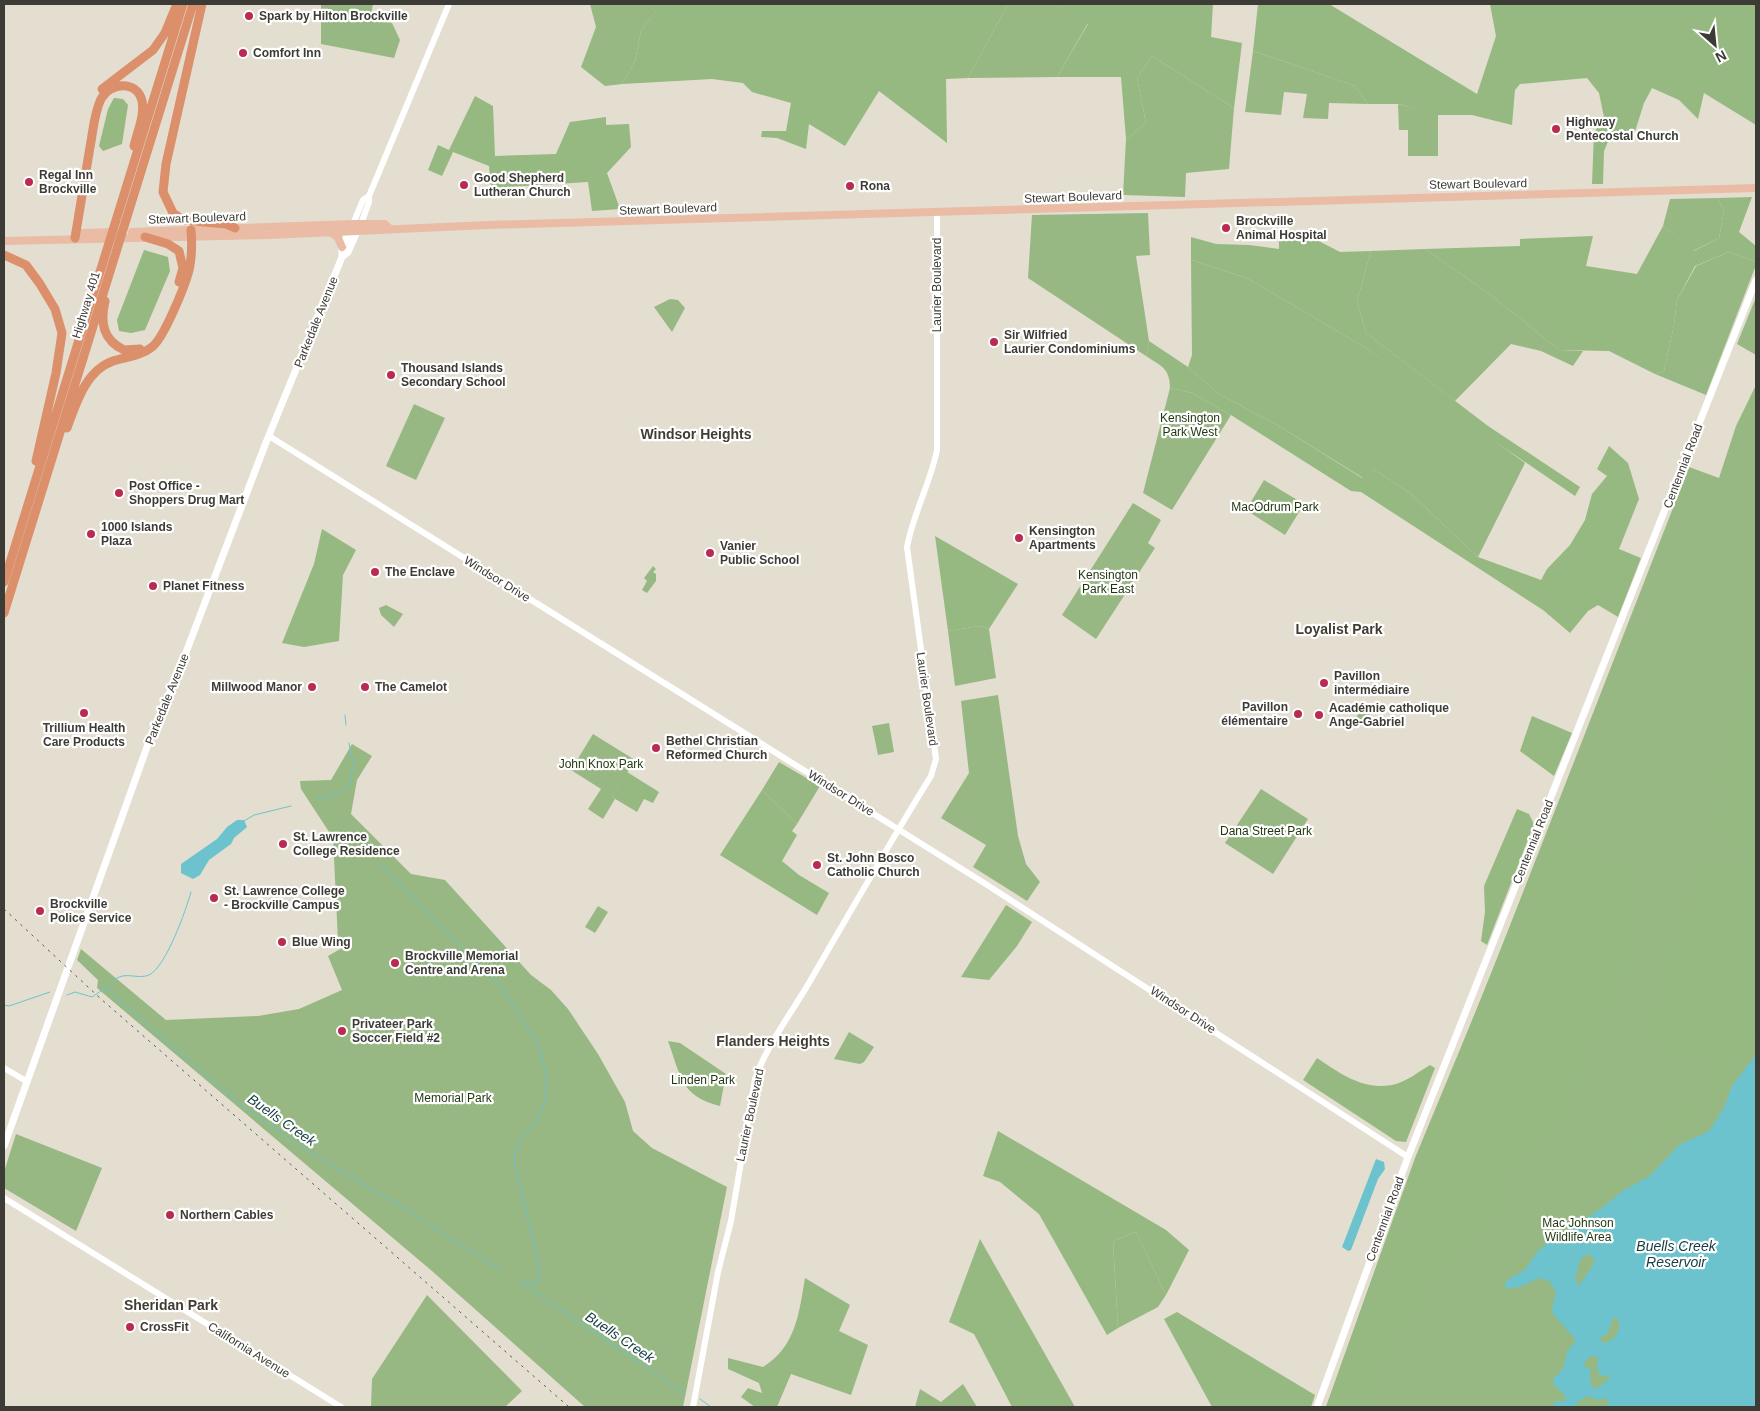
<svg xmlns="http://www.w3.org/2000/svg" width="1760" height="1411" viewBox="0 0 1760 1411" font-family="Arial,sans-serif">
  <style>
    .green { fill: #97b883 }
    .forest { fill: #96b881 }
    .water { fill: #6cc3ce; fill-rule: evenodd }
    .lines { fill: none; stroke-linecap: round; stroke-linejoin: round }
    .stream { stroke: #6cc3ce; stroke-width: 1 }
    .tertiary { stroke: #fff; stroke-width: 6 }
    .secondary { stroke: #fff; stroke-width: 7 }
    .primary { stroke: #eabca6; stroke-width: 8 }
    .motorway { stroke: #dc8f6b; stroke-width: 9 }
    .rail { stroke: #5d5a53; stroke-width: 1; stroke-dasharray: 2.5 5; stroke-linecap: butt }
    .poi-dot { fill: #ba2a52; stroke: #fff; stroke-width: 2 }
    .labels { text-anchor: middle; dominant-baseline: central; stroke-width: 4.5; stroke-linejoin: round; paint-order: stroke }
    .poi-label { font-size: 12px; font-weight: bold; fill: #3d3b35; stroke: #fff; text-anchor: start }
    .street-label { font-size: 12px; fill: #3d3b35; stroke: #fff }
    .park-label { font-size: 12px; fill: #1e350d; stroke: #fff }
    .neighbourhood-label { font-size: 14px; font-weight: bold; fill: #423d32; stroke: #fff }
    .water-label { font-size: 14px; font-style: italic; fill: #133c42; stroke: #fff }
  </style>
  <rect width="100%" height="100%" fill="#e3ded0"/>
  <path class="green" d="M321,4h52l-3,15 22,4 8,17 -6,18 -73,-14z
    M590,4h64l5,3 -18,24 -6,30 -13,23 -17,2 -24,-19 15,-40z
    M1008,4h49l31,19 -31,54 -89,1z
    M1253,51l102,35 13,18 -39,-1 -1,16 -25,-1 4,-24 -23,-2 -3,23 -36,-3z
    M1152,56l82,52 -5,61 -43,4 -1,24 -62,-2 3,-56 20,-16 -9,-45z
    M1398,104l40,11v41h-30v-26h-9z
    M1718,198l6,13 -5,27 -26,13 -30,-25 7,-27z
    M1148,213l2,42 -14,1 13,85 -3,15 -118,-78 4,-63z
    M1425,249l66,46 68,55 24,1 -10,15 -32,-15 -30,-7 -56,57 -89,-68 -9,-32 14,-50z
    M1729,252l27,10v3l-50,130 -51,-21 9,-3 10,-46 3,-25 19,-34z
    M1191,260l56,18 119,70 159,115 -47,94 -68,-64 -35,-23 -12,8 -84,-52 -60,-32 -31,-27 4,-12z
    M1756,297v58l-19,-11z
    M670,299l8,1 7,8 -13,24 -18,-25z
    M1755,387l1,1020h-430l89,-249 75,-181 199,-510 30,11 17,-52z
    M1170,388l22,5 39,22 -59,95 -29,-17z
    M414,404l31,14 -29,62 -30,-14z
    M1264,480l40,24 -19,31 -39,-25z
    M1133,503l28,17 -13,23 7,5 -59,91 -34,-24z
    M653,566l3,3 -3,3 3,2v7l-9,12 -5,-3 5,-9 -3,-3z
    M386,605l17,9 -9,13 -13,-12 -2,-7z
    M979,626l10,3 7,49 -41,8 -7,-55z
    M998,695l20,141 8,28 14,18 -13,19 -54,-34 13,-22 -45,-27 28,-45 -8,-72z
    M1363,706l8,5 -2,9 -4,4 -9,-6z
    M889,723l5,29 -16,3 -6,-29z
    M593,734l42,26 -23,37 3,2 -12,20 -15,-10 13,-20 -30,-19z
    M352,744l20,12 -15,24 -6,34 60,60 34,6 86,95 20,15 17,19 30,45 27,48 8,29 19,17 75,39 -44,220h-98l-153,-136 -335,-283 1,-8 -21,-20 4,-11 85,71 92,-4 41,-7 43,-19 -14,-34 14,-8 -4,-7 -5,-103 -32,-49 -1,-8 31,-1z
    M779,762l41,24 -23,38 -35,-34z
    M1261,789l47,30 -35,55 -48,-31z
    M598,906l10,6 -13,21 -10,-6z
    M849,1032l25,15 -10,15 -4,2 -26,-5z
    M668,1041l12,2 46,31 -6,32c-40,-10 -39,-30 -52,-65z
    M16,1134l86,34 -26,63 -72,-43v-16z
    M1136,1232l30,63 -8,12 -40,21 -5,-87z
    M427,1295l95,96 -17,16h-134l1,-28z
    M963,1384l14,23h-62l5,-18 21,13z"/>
  <path class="forest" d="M654,4h354l-40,74 -22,1 1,64 -68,-52 -34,55 -36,-22 -3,25 -29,-11 -16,-1 1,-6h24l5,-28 -39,-11 -9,-9 -31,-4 -90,5 13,-23 6,-30 17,-23z
    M1057,4h156l-2,33 31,6 -8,65 -82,-52 -15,22 9,45 -20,16 -5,-62h-64l31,-53z
    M1258,4h71l148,90 19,-58 -6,-32h266v121l-52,-32 -6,26 -19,-19 -27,-12 -8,15 -12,38 -23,-2 -5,12 -1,33h-11l2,-51 10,-16 -5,-24 -12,-15 -67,6 -5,6 -3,35 -40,-10h-37l-36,-11h-31l-13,-18 -102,-35z
    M475,96l18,10 2,50 61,-2 14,-32 36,-5v8l23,-1 2,23 -24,26 13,36 -28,2 -4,-29 -97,6 -2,-22 -36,-14 -11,24 -14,-6 10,-25 11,5z
    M114,98l9,1 5,6 -6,39 -19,7 -4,-5 9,-37z
    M1752,197l-13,35 17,14v16l-27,-10 -34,14 -18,34 -3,25 -10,46 -9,3 -46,-23 -50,-1 -68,-55 -66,-46 95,-3v-7l73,-3 -7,30 51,8 26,-48 31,25 25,-13 5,-27 -6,-13z
    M1279,232l32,5 29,15 31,-1 -14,50 9,32 122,93 92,61 -5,9 -116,-79 -93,-69 -119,-70 -56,-18v-23l25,7 33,1 30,4z
    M144,250l24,7 2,14 -25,59 -14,3 -12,-2 -2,-11z
    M1149,341l39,26 31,27 60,32 83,52 13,-8 35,23 68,64 63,23 6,-11 23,-24 15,-25 7,-26 15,-18 -10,-7 12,-23 19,17 11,36 -20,50 22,9 -23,59 -20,-12 -10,6 -18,22 -27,-23 -182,-118 -10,-1 -120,-76 -39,-22 -22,-5c0,-20 -9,-22 -24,-32z
    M322,529l34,21 -13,25 -4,66 -35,6 -22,-4 32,-79z
    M935,536l83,48 -29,45 -10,-3 -31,5z
    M1756,674v353l-10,31 -30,50 -77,51 -10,-17 69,-46 2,-36 -60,-8 4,-33 34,-109 21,-54 26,2 7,9 18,-16 -46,-9 3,-32 12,-10 -11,-13 32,-108 6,-4z
    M1532,716l40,17 -18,43 -34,-25z
    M627,772l32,20 -6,11 -9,-4 -7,13 -25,-15z
    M762,790l35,34 -5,7 5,4 -15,26 17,14 30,18 -12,22 -97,-60z
    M1517,809l12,5 5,10 -47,121 -6,-4 4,-29 -1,-26z
    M1556,822l75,43 7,10 2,41 -3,40 -72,168 -42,35 -8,11 -1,4h14l-2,7 -10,7c-8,45 -57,73 -84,107 -27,34 -48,73 -67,112h-39l69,-193 156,-391z
    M1006,905l26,17 -15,24 -28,34 -28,-3z
    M1317,1058c24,16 48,34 79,26 11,-3 24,-13 34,-19l5,3 -29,74 -10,-1 -93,-61z
    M998,1131l168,99 23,20 -23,45 -30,-63 -23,9 5,87 -11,7 -68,-121 -39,-32 -17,-6z
    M980,1239l95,168h-63l-38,-73 -25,-12z
    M805,1278l45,27 -11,26 29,14 -17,50 -60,-21 -14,33h-22l-14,-10 7,-9 14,5 -3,-10 -31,-14v-11l35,9c33,-20 36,-54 42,-89z
    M1177,1312l138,83 -4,12h-99l-48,-88z"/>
  <path class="water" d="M237,820h7l3,7 -13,11 -3,6 -22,16 -9,15 -7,4 -12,-6v-9l36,-25 10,-12z
    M1756,1054v353h-151l4,-5 -3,-4 -8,2 -10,-4 -12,7 1,4h-24l3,-6 7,1 3,-3c-2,-9 -13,-10 -13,-20l10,-10 4,-17 9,-12 -22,-25 -2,-5 4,-19 -7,-10 -10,-3 -19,9 -16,1 3,-8 18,-10 12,-18 8,-7 58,-38 21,-17 26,-14 29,-31 30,-14 15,-23 8,-22zM1590,1254l5,8 -16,24 -4,-8c4,-10 3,-23 15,-24zM1614,1316l5,5c1,12 -4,19 -15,22l-6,-4 9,-5zM1590,1356l8,1 -1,10 3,9 7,-1 3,3 -12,10 -7,-1 -1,-18 -7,-4z
    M1376,1159l8,3 1,7 -7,10 -27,71 -3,1 -6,-4z"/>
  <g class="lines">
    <path class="stream" d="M345,715l1,10
      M317,799l22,-5 11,-10 3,-20 -4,-21
      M244,821l10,-6 37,-9
      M381,864l120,123 38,59 7,28v26l-10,22 -15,16 -6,16v11l25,104 -2,13 -14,2
      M113,981c12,-11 23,-1 36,-6 17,-8 37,-65 42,-83
      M106,987c13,15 31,25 44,40l98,83 50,35 113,67 89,58
      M67,995l8,-3 17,5 18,-12
      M4,1005l5,1 41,-14
      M519,1281l165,112
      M700,1399l11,8"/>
    <path class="tertiary" d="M353,224l10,-24 6,-4
      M361,224l8,-22v-6l80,-192
      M269,436l712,445 427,276
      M4,1068l22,13
      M4,1198l337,209
      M693,1407l25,-135 13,-51 24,-142c13,-37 39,-69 58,-103 39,-67 77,-134 118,-200l5,-17 -29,-212c6,-33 23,-63 30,-97v-238"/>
    <path class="secondary" d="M342,257l6,-5 11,-25
      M4,1146l148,-413 25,-57 88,-231 77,-188v-10l9,-19
      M1317,1407l91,-250 348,-877"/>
    <path class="primary" d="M132,232l221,-8h32l5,5
      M82,233l33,-1
      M332,233l6,5 4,9
      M4,241l266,-6 217,-10 1269,-37"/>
    <path class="motorway" d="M202,4l-36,160 -3,28 10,21 10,7 43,4 9,4
      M102,89l51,-39 12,-17 12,-29
      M145,237l23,7 11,7 4,17 -4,14
      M75,238c5,-30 10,-60 15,-91 3,-15 4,-34 11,-48 9,-17 36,-19 41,2 3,14 -5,32 -8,45
      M4,255l22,10 14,19 15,25 7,24 -6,40 -20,88
      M105,301c-5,22 -2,39 19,49l16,-1
      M67,428c9,-24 18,-57 46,-67 13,-4 28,-5 39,-14 12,-9 36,-67 38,-82 2,-12 2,-23 1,-35
      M4,582l179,-578
      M4,613l189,-609"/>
    <path class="rail" d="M4,909l97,90 468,408"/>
  </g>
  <g class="poi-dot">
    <circle cx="249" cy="16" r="5"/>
    <circle cx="243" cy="53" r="5"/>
    <circle cx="1556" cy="129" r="5"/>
    <circle cx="29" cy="182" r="5"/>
    <circle cx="464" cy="185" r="5"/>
    <circle cx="850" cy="186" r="5"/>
    <circle cx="1226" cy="228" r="5"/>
    <circle cx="994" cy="342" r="5"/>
    <circle cx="391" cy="375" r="5"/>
    <circle cx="119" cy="493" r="5"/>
    <circle cx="91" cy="534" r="5"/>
    <circle cx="1019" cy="538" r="5"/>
    <circle cx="710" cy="553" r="5"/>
    <circle cx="375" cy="572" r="5"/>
    <circle cx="153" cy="586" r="5"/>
    <circle cx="1324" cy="683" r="5"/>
    <circle cx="312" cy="687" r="5"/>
    <circle cx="365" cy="687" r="5"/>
    <circle cx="84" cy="713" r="5"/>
    <circle cx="1298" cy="714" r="5"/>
    <circle cx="1319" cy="715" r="5"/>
    <circle cx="656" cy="748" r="5"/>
    <circle cx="283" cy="844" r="5"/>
    <circle cx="817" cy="865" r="5"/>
    <circle cx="214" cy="898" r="5"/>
    <circle cx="40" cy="911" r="5"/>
    <circle cx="282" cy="942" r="5"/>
    <circle cx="395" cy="963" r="5"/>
    <circle cx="342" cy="1031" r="5"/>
    <circle cx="170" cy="1215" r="5"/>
    <circle cx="130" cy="1327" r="5"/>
  </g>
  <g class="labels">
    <g class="poi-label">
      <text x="259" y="16">Spark by Hilton Brockville</text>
      <text x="253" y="53">Comfort Inn</text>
      <text x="1566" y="122">Highway<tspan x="1566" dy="14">Pentecostal Church</tspan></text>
      <text x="39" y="175">Regal Inn<tspan x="39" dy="14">Brockville</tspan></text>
      <text x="474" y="178">Good Shepherd<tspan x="474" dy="14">Lutheran Church</tspan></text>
      <text x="860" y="186">Rona</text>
      <text x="1236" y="221">Brockville<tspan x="1236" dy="14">Animal Hospital</tspan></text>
      <text x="1004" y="335">Sir Wilfried<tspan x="1004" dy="14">Laurier Condominiums</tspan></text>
      <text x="401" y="368">Thousand Islands<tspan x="401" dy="14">Secondary School</tspan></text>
      <text x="129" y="486">Post Office -<tspan x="129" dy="14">Shoppers Drug Mart</tspan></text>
      <text x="101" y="527">1000 Islands<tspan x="101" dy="14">Plaza</tspan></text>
      <text x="1029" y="531">Kensington<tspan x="1029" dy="14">Apartments</tspan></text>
      <text x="720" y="546">Vanier<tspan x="720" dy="14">Public School</tspan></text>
      <text x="385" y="572">The Enclave</text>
      <text x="163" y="586">Planet Fitness</text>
      <text x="1334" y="676">Pavillon<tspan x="1334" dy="14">intermédiaire</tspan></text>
      <text x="302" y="687" text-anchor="end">Millwood Manor</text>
      <text x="375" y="687">The Camelot</text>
      <text x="1288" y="707" text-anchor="end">Pavillon<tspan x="1288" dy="14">élémentaire</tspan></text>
      <text x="1329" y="708">Académie catholique<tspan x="1329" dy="14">Ange-Gabriel</tspan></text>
      <text x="84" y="728" text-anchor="middle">Trillium Health<tspan x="84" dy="14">Care Products</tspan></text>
      <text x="666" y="741">Bethel Christian<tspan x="666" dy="14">Reformed Church</tspan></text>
      <text x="293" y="837">St. Lawrence<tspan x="293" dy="14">College Residence</tspan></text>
      <text x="827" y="858">St. John Bosco<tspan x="827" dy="14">Catholic Church</tspan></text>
      <text x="224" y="891">St. Lawrence College<tspan x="224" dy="14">- Brockville Campus</tspan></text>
      <text x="50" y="904">Brockville<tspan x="50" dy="14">Police Service</tspan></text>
      <text x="292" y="942">Blue Wing</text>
      <text x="405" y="956">Brockville Memorial<tspan x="405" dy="14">Centre and Arena</tspan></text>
      <text x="352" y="1024">Privateer Park<tspan x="352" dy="14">Soccer Field #2</tspan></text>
      <text x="180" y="1215">Northern Cables</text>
      <text x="140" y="1327">CrossFit</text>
    </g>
    <g class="street-label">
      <text transform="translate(1478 184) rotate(-1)">Stewart Boulevard</text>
      <text transform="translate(1073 197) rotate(-2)">Stewart Boulevard</text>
      <text transform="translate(668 209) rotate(-2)">Stewart Boulevard</text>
      <text transform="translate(197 218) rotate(-2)">Stewart Boulevard</text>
      <text transform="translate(937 285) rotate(-90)">Laurier Boulevard</text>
      <text transform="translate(86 305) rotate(-73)">Highway 401</text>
      <text transform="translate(316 322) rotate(-68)">Parkedale Avenue</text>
      <text transform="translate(1683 466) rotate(-69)">Centennial Road</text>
      <text transform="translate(497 579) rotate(32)">Windsor Drive</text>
      <text transform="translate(167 699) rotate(-68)">Parkedale Avenue</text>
      <text transform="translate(927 699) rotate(82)">Laurier Boulevard</text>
      <text transform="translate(841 793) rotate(32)">Windsor Drive</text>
      <text transform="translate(1533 842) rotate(-68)">Centennial Road</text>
      <text transform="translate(1183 1010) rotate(33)">Windsor Drive</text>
      <text transform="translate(750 1115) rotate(-78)">Laurier Boulevard</text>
      <text transform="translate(1385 1219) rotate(-70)">Centennial Road</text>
      <text transform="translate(249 1350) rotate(32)">California Avenue</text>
    </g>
    <g class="park-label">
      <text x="1190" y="418">Kensington<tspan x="1190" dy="14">Park West</tspan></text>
      <text x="1275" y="507">MacOdrum Park</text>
      <text x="1108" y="575">Kensington<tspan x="1108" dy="14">Park East</tspan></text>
      <text x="601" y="764">John Knox Park</text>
      <text x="1266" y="831">Dana Street Park</text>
      <text x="703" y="1080">Linden Park</text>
      <text x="453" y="1098">Memorial Park</text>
      <text x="1578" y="1223">Mac Johnson<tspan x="1578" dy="14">Wildlife Area</tspan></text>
    </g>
    <g class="neighbourhood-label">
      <text x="696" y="434">Windsor Heights</text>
      <text x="1339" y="629">Loyalist Park</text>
      <text x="773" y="1041">Flanders Heights</text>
      <text x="171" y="1305">Sheridan Park</text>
    </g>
    <g class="water-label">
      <text transform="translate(282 1120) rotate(35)">Buells Creek</text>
      <text x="1676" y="1246">Buells Creek<tspan x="1676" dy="16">Reservoir</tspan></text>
      <text transform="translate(620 1337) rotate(34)">Buells Creek</text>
    </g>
  </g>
  <rect width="1760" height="1411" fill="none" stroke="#3d3b35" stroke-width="10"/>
  <g transform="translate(1715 45) rotate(153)" stroke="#ffffff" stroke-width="4" paint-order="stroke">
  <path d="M0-4L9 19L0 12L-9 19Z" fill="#3d3b35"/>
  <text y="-8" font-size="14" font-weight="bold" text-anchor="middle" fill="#3d3b35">N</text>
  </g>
</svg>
